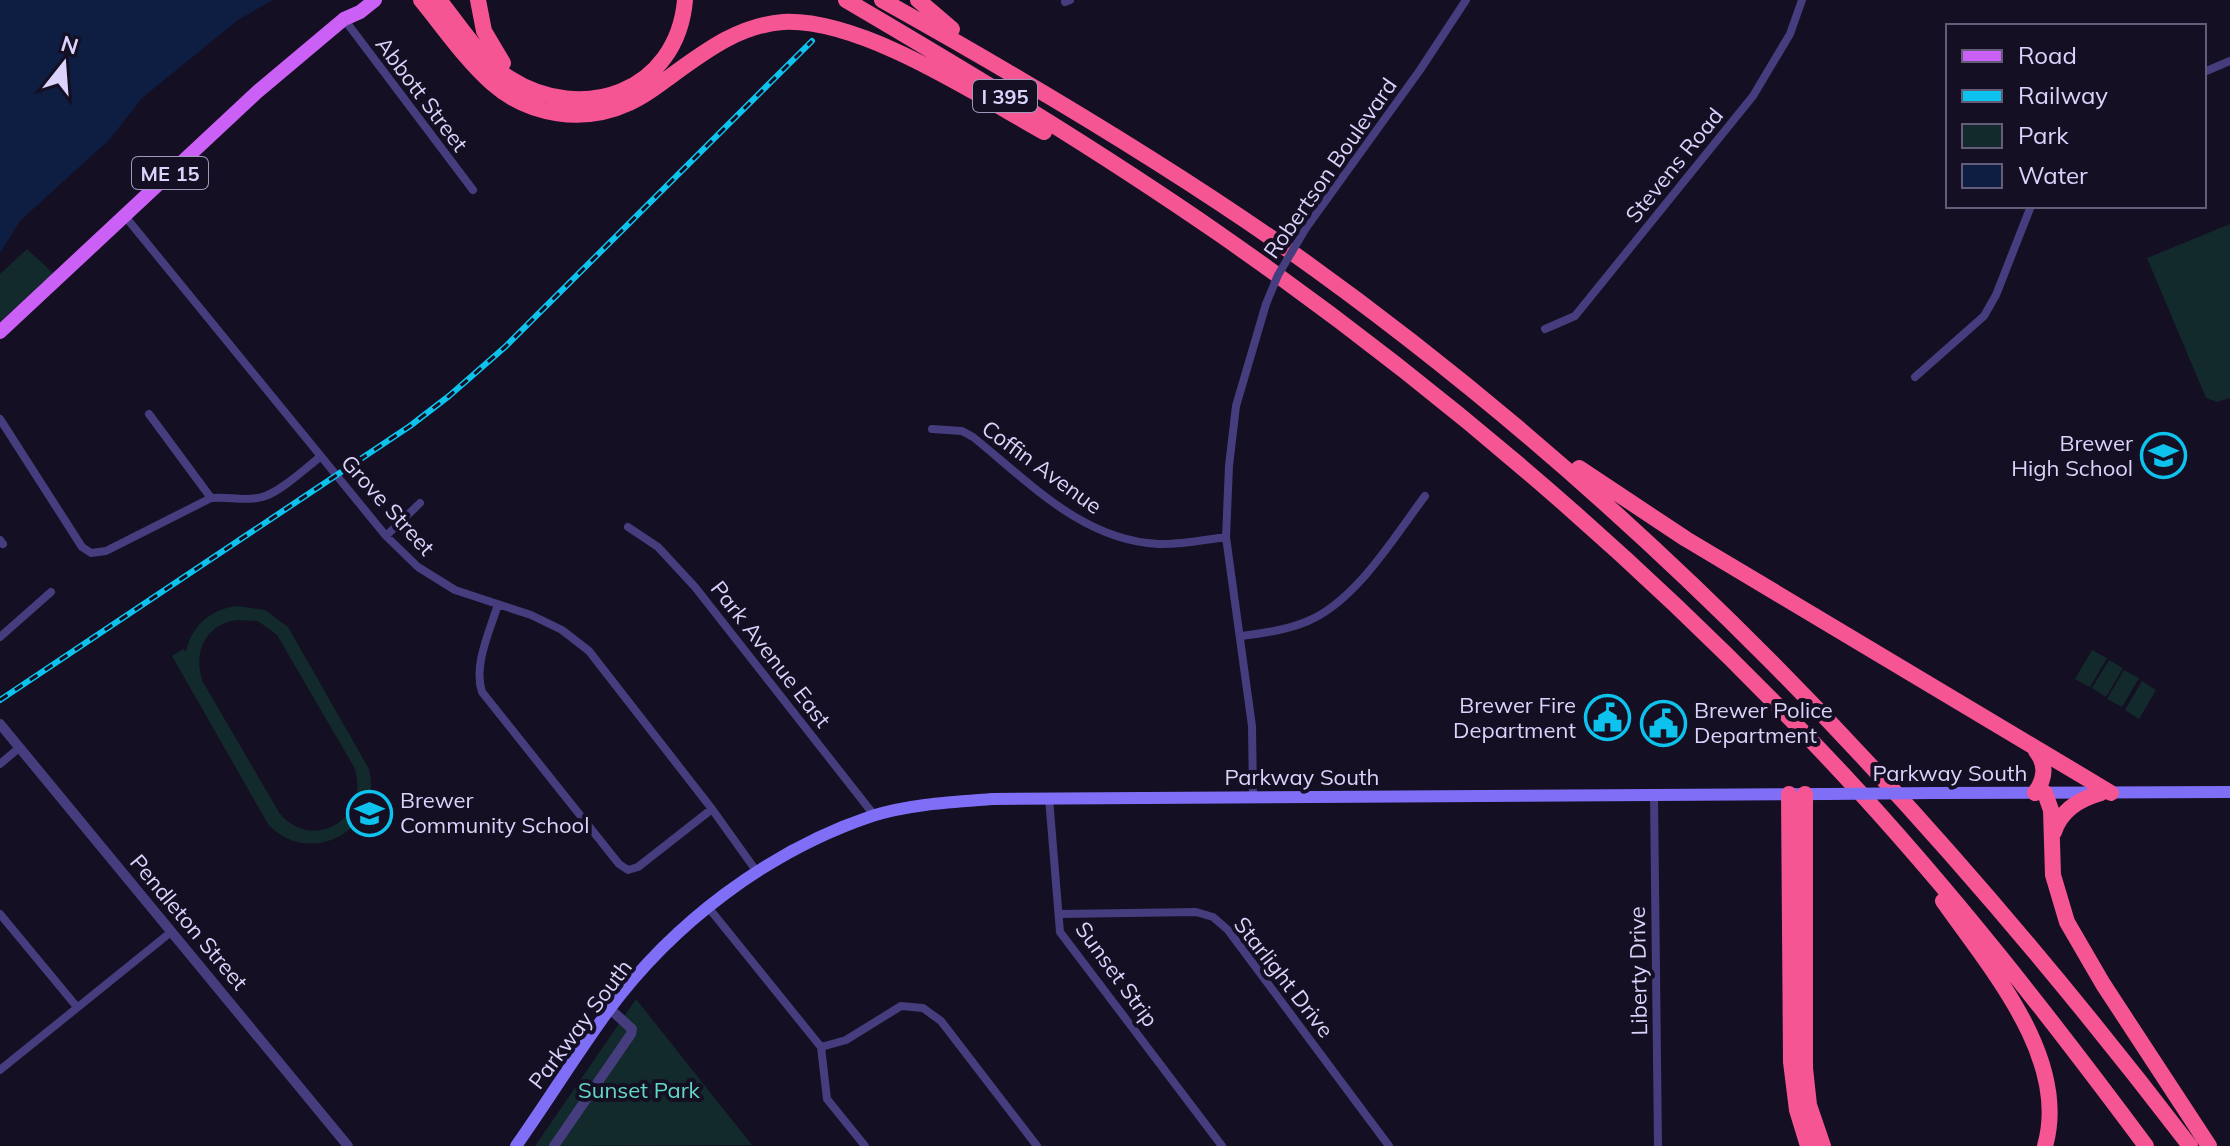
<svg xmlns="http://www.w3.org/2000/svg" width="2230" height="1146" viewBox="0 0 2230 1146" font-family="Mulish,sans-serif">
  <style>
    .green { fill: #122a2c; fill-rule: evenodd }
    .water { fill: #0e1d42 }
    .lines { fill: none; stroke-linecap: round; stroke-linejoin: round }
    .minor { stroke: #453d7e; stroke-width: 8 }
    .tertiary { stroke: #453d7e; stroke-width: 10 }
    .secondary { stroke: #7f6ff7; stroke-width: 12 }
    .primary { stroke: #cb60f6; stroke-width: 14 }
    .motorway { stroke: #f55593; stroke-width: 16 }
    .rail-casing { stroke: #0dc3ee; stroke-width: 6 }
    .rail { stroke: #140f22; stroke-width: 3; stroke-dasharray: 9; stroke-linecap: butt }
    .minor-bridge { stroke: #453d7e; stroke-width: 8 }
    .secondary-bridge { stroke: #7f6ff7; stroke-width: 12 }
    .labels { text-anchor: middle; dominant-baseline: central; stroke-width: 8; stroke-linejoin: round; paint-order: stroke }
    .shield { fill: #140f22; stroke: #9f98bb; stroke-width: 2 }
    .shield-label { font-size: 20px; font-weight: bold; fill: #dbd3fc }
    .street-label { font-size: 22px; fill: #dbd3fc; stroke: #140f22 }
    .poi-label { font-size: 22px; fill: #dbd3fc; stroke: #140f22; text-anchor: end }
    .park-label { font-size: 22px; fill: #63d8c5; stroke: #140f22 }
  </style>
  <rect width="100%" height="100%" fill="#140f22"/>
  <path class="green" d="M2230,224v174l-13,4 -11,-4 -59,-140z
    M27,249l26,24 -53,49v-48z
    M237,606l28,4 23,17 81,142c15,59 -59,101 -101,55l-96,-168 11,-7 3,3c5,-26 25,-43 51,-46zM238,620l20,1 19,14 77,132c18,49 -39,87 -74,47l-77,-132c-11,-29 3,-59 35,-62z
    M2092,650l15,8 -17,29 -15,-8z
    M2109,660l14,8 -17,29 -14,-9z
    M2124,670l15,8 -17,29 -15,-8z
    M2142,681l14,9 -17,29 -14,-9z
    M636,999l116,146 -217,1z"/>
  <path class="water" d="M0,0h273l-35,20 -96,78 -32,41 -90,82 -20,32z"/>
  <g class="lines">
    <path class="minor" d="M1065,2l5,-2
      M344,19l129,171
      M2204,72l26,-11
      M124,215l262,321 32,31 37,23 76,25 31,15 27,21 123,158 45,63
      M1306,228l114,-158 46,-70
      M1545,329l30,-13 178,-220 37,-62 12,-34
      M1915,377l69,-61 12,-21 35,-89
      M149,414l62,84
      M0,419l82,128 9,6 15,-2 105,-53c17,-2 34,4 51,-1 17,-4 44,-29 58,-40
      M932,429l30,2 11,6c56,45 109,103 185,107 22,1 45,-4 68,-7
      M628,527l30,20 37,40 179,228
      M386,536l34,-33
      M0,540l3,4
      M498,604c-8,27 -25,61 -16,88l137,172 9,6 10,-3 74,-58
      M1241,636c23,-3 46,-6 67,-15 48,-20 86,-84 117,-125
      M0,637l51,-45
      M0,764l19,-16
      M1654,795l4,351
      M1253,797l-1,-71 -26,-189 3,-71 7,-60 30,-102
      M1049,798l11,134 162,214
      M708,907l113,140 6,52 38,47
      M0,914l77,93
      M1060,914l136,-2 17,5 15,13 161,216
      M821,1047l25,-7 55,-34 22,2 18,13 96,125
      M0,1070l171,-138"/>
    <path class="tertiary" d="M0,724l348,422
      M554,1146l77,-112 1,-5 -22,-20"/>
    <path class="secondary" d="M1934,793l296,-1
      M516,1146c31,-44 60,-91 92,-135 65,-88 160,-160 264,-195 38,-12 81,-14 120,-17l835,-5"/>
    <path class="primary" d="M0,332l256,-239 88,-74 16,-7 15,-12"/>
    <path class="motorway" d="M421,0c23,28 44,59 71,83 37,33 92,41 137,20 17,-7 31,-19 46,-30 33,-24 66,-48 108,-51 78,-4 193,72 261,110
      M439,0c21,26 41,59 70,78 73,47 168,14 176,-78
      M478,0l6,31 19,32
      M846,0c126,74 252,150 372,233 226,157 435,338 623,539 110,118 209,245 305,374
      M882,0c136,76 270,155 398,244 354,249 648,560 910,902
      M918,0l34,29
      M1579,468l107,71 425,254
      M2035,793c10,-14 12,-28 1,-42
      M2045,793l6,17 2,65 14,47 36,62 106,162
      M1789,794l2,268 6,48 11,36
      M1805,794v274l4,37 14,41
      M2054,832c7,-22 25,-33 47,-39
      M1943,901c47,67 127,158 102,245"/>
    <defs>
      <path id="rail" d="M0,700l410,-274 39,-30 56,-49 307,-306"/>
    </defs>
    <use href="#rail" class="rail-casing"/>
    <use href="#rail" class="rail"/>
    <path class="minor-bridge" d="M1266,304l12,-29 28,-47"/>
    <path class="secondary-bridge" d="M1827,794l107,-1"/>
  </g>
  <defs>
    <symbol id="school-ring" viewBox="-11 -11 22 22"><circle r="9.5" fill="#140f22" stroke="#0dc3ee" stroke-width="1.5"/><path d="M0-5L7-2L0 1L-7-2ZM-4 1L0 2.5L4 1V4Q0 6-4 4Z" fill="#0dc3ee"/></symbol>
    <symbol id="civic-ring" viewBox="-11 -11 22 22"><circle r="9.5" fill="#140f22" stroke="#0dc3ee" stroke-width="1.5"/><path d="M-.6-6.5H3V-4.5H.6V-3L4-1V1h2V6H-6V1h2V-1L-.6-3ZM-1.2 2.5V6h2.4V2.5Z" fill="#0dc3ee"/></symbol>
  </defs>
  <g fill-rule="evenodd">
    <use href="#school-ring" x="2138" y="430" width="51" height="51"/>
    <use href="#civic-ring" x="1582" y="692" width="51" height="51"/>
    <use href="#civic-ring" x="1638" y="698" width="51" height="51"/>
    <use href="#school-ring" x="344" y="788" width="51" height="51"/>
  </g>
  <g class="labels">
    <g class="shield">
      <rect x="973" y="80" width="64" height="32" rx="6"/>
      <rect x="132" y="157" width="76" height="32" rx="6"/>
    </g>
    <g class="shield-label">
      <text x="1005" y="96">I 395</text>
      <text x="170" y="173">ME 15</text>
    </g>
    <g class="street-label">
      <text transform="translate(422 94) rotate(53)">Abbott Street</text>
      <text transform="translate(1674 165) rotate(-51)">Stevens Road</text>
      <text transform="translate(1330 168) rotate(-55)">Robertson Boulevard</text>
      <text transform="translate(1042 467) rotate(36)">Coffin Avenue</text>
      <text transform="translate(388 505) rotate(48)">Grove Street</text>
      <text transform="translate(771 654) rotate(52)">Park Avenue East</text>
      <text x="1950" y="773">Parkway South</text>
      <text x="1302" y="777">Parkway South</text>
      <text transform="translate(189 922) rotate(50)">Pendleton Street</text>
      <text transform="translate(1638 971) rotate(-91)">Liberty Drive</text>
      <text transform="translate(1117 974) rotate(54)">Sunset Strip</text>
      <text transform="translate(1284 977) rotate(52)">Starlight Drive</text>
      <text transform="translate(580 1024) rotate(-53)">Parkway South</text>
    </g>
    <g class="poi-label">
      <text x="2133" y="443">Brewer<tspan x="2133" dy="25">High School</tspan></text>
      <text x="1576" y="705">Brewer Fire<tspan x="1576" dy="25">Department</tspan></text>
      <text x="1694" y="710" text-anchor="start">Brewer Police<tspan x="1694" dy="25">Department</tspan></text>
      <text x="400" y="800" text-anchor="start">Brewer<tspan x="400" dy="25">Community School</tspan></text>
    </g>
    <g class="park-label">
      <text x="639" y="1090">Sunset Park</text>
    </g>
  </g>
  <rect x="1946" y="24" width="260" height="184" fill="#140f22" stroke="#645d79" stroke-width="2"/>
  <rect x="1962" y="50" width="40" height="12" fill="#cb60f6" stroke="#645d79" stroke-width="2"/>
  <text x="2018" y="64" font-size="24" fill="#dbd3fc">Road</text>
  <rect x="1962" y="90" width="40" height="12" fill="#0dc3ee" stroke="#645d79" stroke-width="2"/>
  <text x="2018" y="104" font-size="24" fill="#dbd3fc">Railway</text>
  <rect x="1962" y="124" width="40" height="24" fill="#122a2c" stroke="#645d79" stroke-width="2"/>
  <text x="2018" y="144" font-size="24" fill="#dbd3fc">Park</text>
  <rect x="1962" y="164" width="40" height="24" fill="#0e1d42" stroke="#645d79" stroke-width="2"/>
  <text x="2018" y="184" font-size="24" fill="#dbd3fc">Water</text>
  <g transform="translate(64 64) rotate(17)" stroke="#140f22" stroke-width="6" paint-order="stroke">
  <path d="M0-6L14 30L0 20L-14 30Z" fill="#dbd3fc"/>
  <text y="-12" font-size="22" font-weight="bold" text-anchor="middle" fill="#dbd3fc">N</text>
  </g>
</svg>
